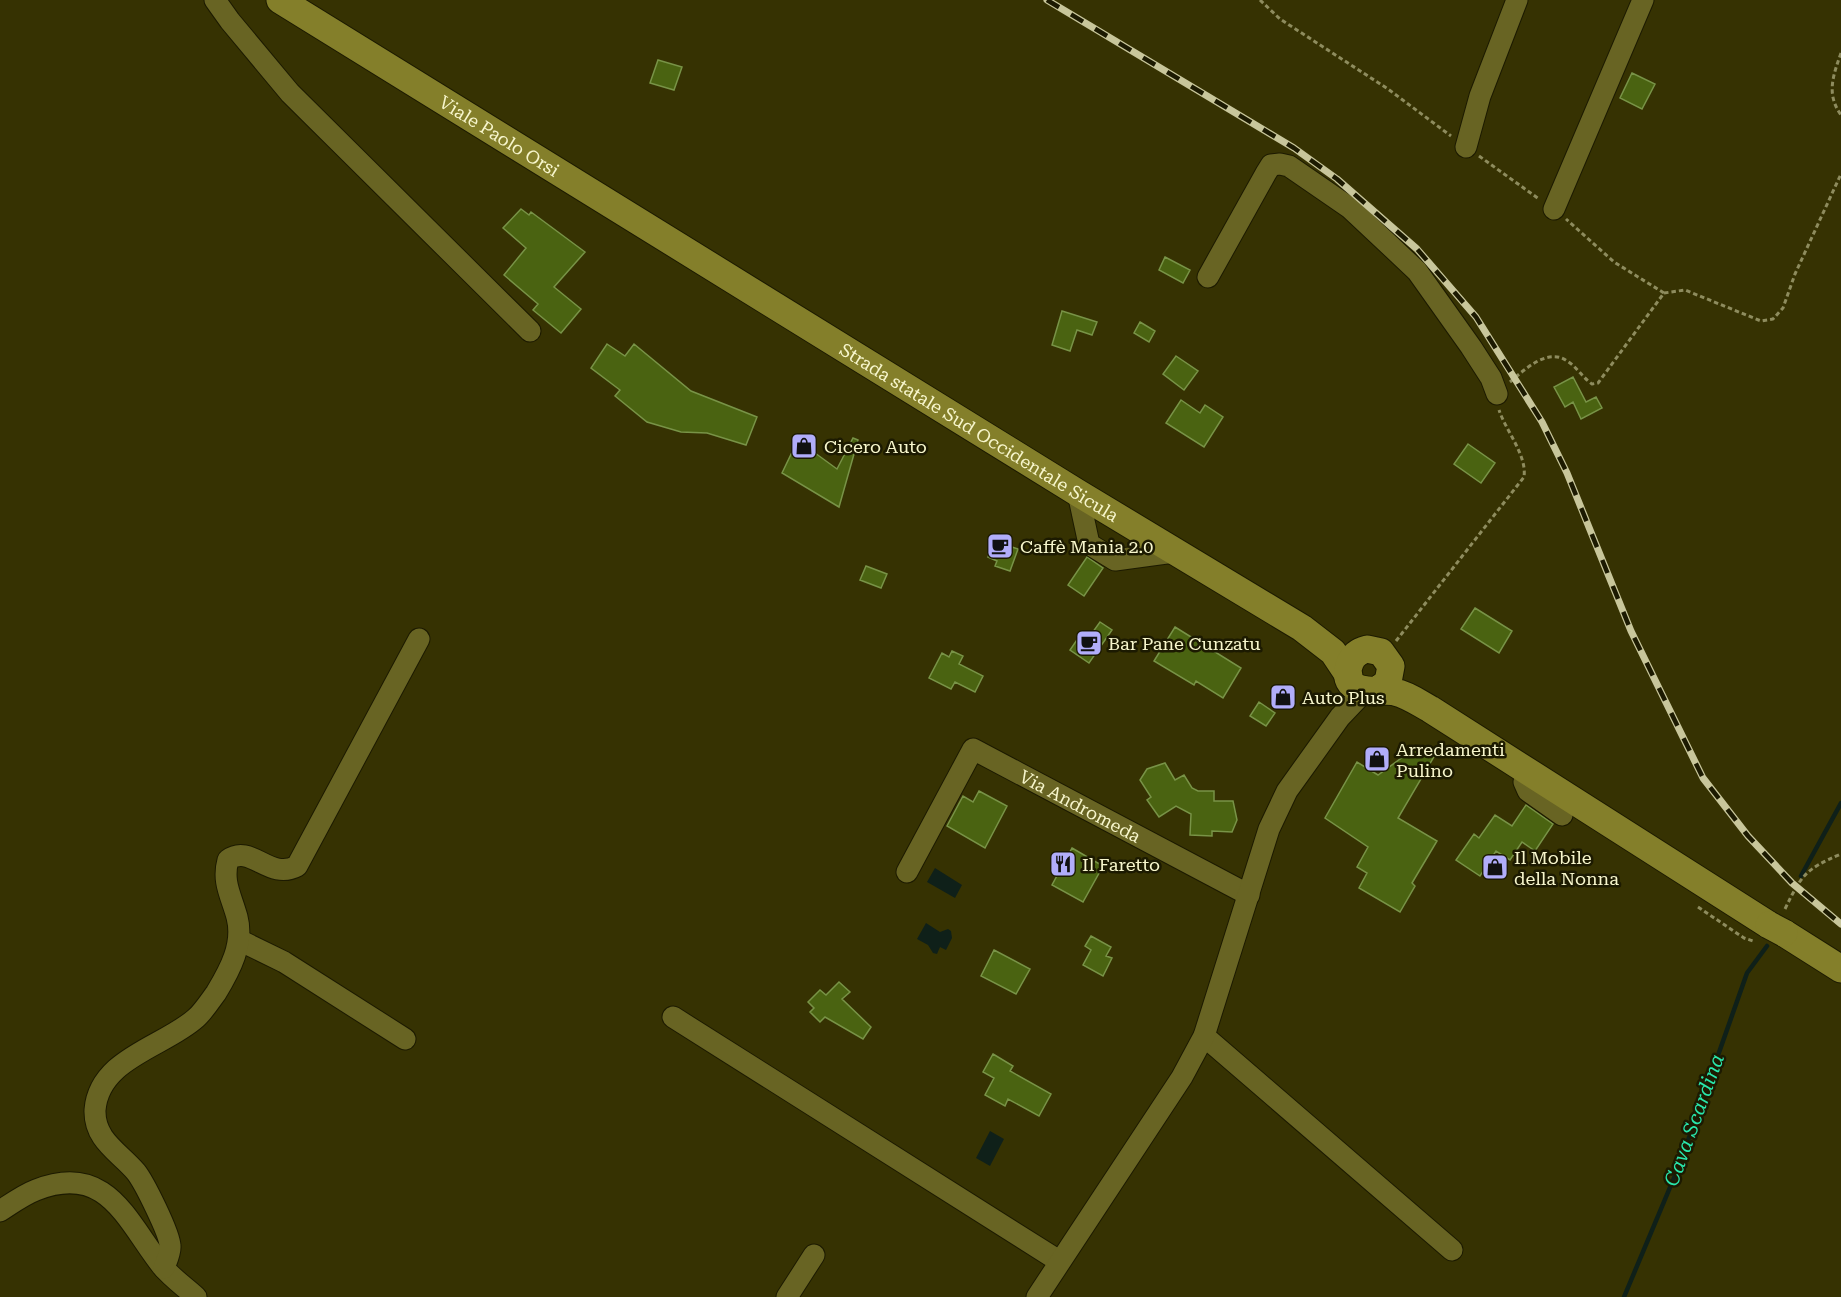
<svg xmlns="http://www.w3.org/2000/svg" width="1841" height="1297" viewBox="0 0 1841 1297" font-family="'Roboto Serif',serif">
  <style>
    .water { fill: #0f2019 }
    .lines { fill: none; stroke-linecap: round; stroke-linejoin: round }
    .stream { stroke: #0f2019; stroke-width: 4.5 }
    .building { fill: #4a6311; stroke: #789347; stroke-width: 1.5 }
    .minor-casing { stroke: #1c1a01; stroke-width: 23 }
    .major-casing { stroke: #1c1a01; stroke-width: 29 }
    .path { stroke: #8e8c5e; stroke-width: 3; stroke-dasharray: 4.5 3; stroke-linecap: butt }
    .minor { stroke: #686423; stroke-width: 21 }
    .major { stroke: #847f2a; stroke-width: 27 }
    .rail-casing { stroke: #c8c69b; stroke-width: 7 }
    .rail { stroke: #1c1a01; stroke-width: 4.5; stroke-dasharray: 14; stroke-linecap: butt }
    .major-bridge-casing { stroke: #1c1a01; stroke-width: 29; stroke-linecap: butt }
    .major-bridge { stroke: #847f2a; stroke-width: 27 }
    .labels { text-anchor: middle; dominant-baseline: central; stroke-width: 5; stroke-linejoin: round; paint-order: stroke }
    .street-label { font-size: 18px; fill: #f7f6cc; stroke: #1c1a01 }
    .poi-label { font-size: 18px; fill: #f7f6cc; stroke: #1c1a01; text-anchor: start }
    .water-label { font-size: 20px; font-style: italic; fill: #29e7ac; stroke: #1c1a01 }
  </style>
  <rect width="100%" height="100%" fill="#363202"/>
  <path class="water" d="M935,868l27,17 -7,13 -28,-16z
    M926,923l14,9 8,-3 3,2 1,7 -6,12 -6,-3 -3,7 -4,-1 -5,-8 -11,-6z
    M990,1131l14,8 -14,27 -14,-8z"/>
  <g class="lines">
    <path class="stream" d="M1801,876l40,-73
      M1624,1297l55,-131 68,-193 20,-27"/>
  </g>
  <path class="building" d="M658,60l24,7 -8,23 -24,-7z
    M1632,73l23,11 -13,25 -22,-11z
    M521,209l8,6 2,-3 54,40 -31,35 27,22 -20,24 -28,-23 5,-6 -34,-29 22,-27 -23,-20z
    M1165,257l25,13 -7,13 -24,-13z
    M1062,311l35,11 -5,13 -15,-5 -7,21 -18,-6z
    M1140,322l15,9 -6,11 -15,-9z
    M607,344l18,12 9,-12 57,47 66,26 -11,28 -39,-12 -26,-1 -34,-10 -32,-26 5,-6 -29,-22z
    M1176,356l22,15 -14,19 -21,-16z
    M1573,377l13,25 10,-5 6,11 -21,11 -8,-17 -8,5 -11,-20z
    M1181,400l19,13 5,-8 18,12 -19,30 -38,-24z
    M853,438l5,2 -19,67 -57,-34 13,-27 6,4 3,-5 33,24z
    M1468,444l27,19 -14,20 -27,-19z
    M996,535l15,6 -2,5 9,3 -8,22 -15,-5 2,-5 -9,-4z
    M1087,557l16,11 -19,28 -16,-11z
    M866,566l21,8 -6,14 -21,-8z
    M1475,608l37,23 -13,22 -38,-24z
    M1100,622l12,8 -23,33 -19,-13 13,-19 7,5z
    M1175,627l66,41 -18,30 -27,-17 -2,4 -40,-24z
    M952,651l11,5 -4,8 24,12 -8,16 -20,-10 -4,7 -22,-11 13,-25 7,4z
    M1259,702l16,11 -9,13 -16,-10z
    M1418,746l17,9 -37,63 39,23 -25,42 3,3 -15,26 -41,-24 8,-15 -10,-6 11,-20 -43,-29 32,-56 21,13z
    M1165,763l10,17 9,-5 8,13 6,3h16v10h19l4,19 -5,12 -20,-1v5l-22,-1 1,-21 -15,-8 -17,11 -12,-17 4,-3 -11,-17 7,-11z
    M979,791l28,15 -22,42 -38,-22 16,-30 10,6z
    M1526,805l27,19 -18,27 -13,-9 -12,18 -14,-9 -16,25 -24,-16 18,-26 5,4 16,-23 17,11z
    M1072,848l31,18 -20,36 -31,-17z
    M1091,936l20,11 -5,9 6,2 -9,18 -20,-11 8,-15 -6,-4z
    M994,950l36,19 -14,25 -35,-18z
    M839,982l11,10 -8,7 29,28 -8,12 -38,-22 -5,5 -10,-10 4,-4 -6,-6 12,-12 6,5z
    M993,1054l20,12 -3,5 41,23 -12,22 -31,-17 -3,7 -20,-11 9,-17 -11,-6z"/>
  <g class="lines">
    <defs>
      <g id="minor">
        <path d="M215,0l15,21 60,72 240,238"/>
        <path d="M1466,147l14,-51 37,-96"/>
        <path d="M1554,209l89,-209"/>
        <path d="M1208,277l58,-104 5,-8 9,-1 9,2 61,42 67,63 54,76 20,31 6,16"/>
        <path d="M1078,493l11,51 26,16 59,-8"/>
        <path d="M1527,773l-3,9 4,9 34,24"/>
        <path id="s1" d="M907,872l66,-123 276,146"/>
        <path d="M239,940l45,22 121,77"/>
        <path d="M673,1017l386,244"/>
        <path d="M1204,1036l248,214"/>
        <path d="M0,1211c11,-7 23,-16 36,-21 71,-28 90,30 126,76 10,12 23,21 34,31"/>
        <path d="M164,1268c2,-6 7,-16 6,-22 0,-12 -26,-64 -34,-74 -17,-20 -42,-32 -41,-62 4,-52 69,-63 101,-92 7,-6 14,-17 20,-25 14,-23 28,-49 21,-76 -6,-22 -15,-35 -9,-57 23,-17 41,21 69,6l122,-227"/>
        <path d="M787,1297l27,-42"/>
        <path d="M1037,1297l145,-220 22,-41 65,-207 18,-38 53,-74 19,-20 11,-5"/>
      </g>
      <g id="major">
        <path id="s2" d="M280,0l798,493 224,135 31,24 16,24"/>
        <path d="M1375,692l13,-10 3,-16 -10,-14 -14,-3c-8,2 -14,6 -17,14 -13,34 29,26 45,29 13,3 24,11 35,17l339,216"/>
        <path d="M1784,933l57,36"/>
      </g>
    </defs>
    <use href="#minor" class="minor-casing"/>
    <use href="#major" class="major-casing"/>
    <path class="path" d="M1260,0l20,19 108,70 63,47
      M1841,53c-8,23 -15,41 0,62
      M1479,156l60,43
      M1664,293l21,-3 76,31 12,-2 10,-11 12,-34 46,-100
      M1510,382c14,-12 38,-35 57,-21 10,6 15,16 25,23l6,-1 66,-90 -50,-31 -48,-43
      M1396,641l128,-164c3,-22 -18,-46 -25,-67
      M1698,907l46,31 9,3
      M1785,909c16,-33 20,-40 56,-55"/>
    <use href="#minor" class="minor"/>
    <use href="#major" class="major"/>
    <defs>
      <path id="rail" d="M1047,0l247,148 43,31 80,70 59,68 66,105 25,51 64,158 72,147 45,58 44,47 49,41"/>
    </defs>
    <use href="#rail" class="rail-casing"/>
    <use href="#rail" class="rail"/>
    <defs>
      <path id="major-bridge" d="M1769,925l15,8"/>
    </defs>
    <use href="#major-bridge" class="major-bridge-casing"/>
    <use href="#major-bridge" class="major-bridge"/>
  </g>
  <defs>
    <symbol id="shop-square" viewBox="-11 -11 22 22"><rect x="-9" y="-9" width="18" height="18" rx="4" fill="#b1adfa" stroke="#1c1a01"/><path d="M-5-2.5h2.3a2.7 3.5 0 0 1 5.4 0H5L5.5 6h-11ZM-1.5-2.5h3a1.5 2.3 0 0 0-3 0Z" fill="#111"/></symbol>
    <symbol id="cafe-square" viewBox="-11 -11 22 22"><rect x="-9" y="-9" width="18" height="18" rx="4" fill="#b1adfa" stroke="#1c1a01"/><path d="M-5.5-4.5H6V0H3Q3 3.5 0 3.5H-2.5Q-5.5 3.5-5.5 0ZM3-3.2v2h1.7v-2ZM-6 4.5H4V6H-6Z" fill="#111"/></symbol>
    <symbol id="restaurant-square" viewBox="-11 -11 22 22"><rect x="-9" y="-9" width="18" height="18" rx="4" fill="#b1adfa" stroke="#1c1a01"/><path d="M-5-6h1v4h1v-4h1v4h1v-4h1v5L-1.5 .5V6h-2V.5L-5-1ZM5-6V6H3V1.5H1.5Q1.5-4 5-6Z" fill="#111"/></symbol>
  </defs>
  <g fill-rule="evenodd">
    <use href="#shop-square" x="789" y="431" width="30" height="30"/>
    <use href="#cafe-square" x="985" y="531" width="30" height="30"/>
    <use href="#cafe-square" x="1074" y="628" width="30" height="30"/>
    <use href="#shop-square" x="1268" y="682" width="30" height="30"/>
    <use href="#shop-square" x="1362" y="744" width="30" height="30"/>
    <use href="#restaurant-square" x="1048" y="849" width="30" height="30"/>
    <use href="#shop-square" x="1480" y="852" width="30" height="30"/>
  </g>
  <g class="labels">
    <g class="street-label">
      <text stroke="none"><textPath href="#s2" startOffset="258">Viale Paolo Orsi</textPath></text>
      <text stroke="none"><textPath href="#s2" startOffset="822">Strada statale Sud Occidentale Sicula</textPath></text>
      <text stroke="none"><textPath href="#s1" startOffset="261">Via Andromeda</textPath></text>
    </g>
    <g class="poi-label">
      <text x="824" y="446">Cicero Auto</text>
      <text x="1020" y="546">Caffè Mania 2.0</text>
      <text x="1108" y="643">Bar Pane Cunzatu</text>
      <text x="1302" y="697">Auto Plus</text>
      <text x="1396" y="749">Arredamenti<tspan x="1396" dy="21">Pulino</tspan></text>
      <text x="1514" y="857">Il Mobile<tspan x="1514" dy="21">della Nonna</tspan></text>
      <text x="1082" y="864">Il Faretto</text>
    </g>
    <g class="water-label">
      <text transform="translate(1694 1120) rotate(-70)">Cava Scardina</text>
    </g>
  </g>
</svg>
